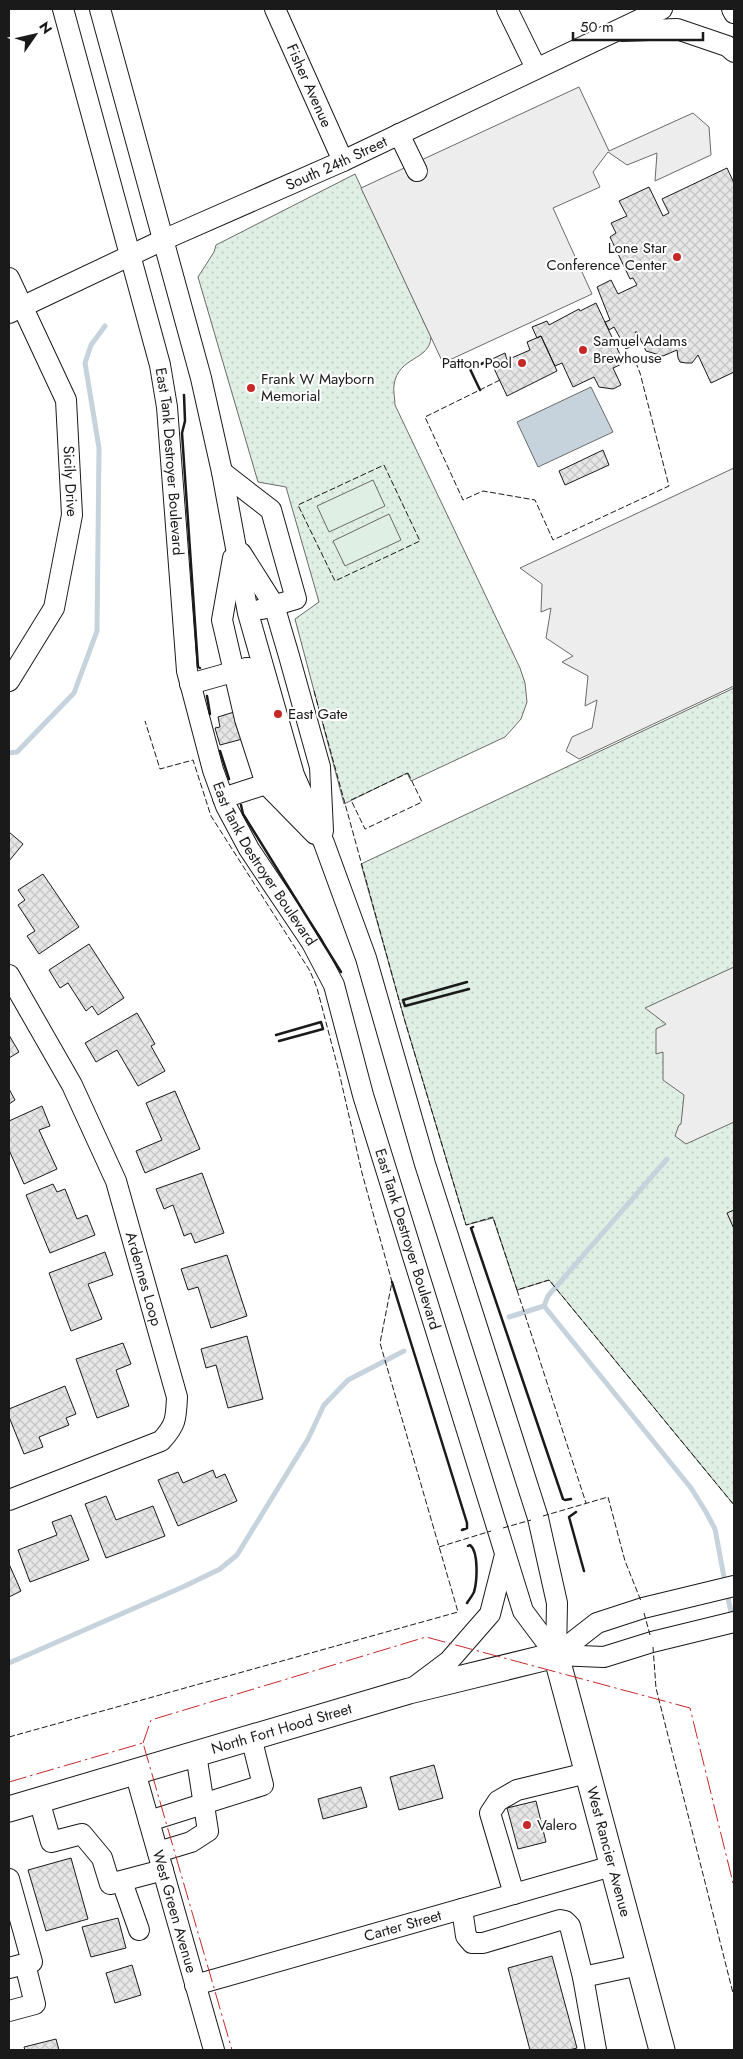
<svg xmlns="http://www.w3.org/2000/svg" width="743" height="2059" viewBox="0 0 743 2059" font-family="Jost,sans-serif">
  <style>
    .green { fill: url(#green-dots); stroke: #6a6a6a }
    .pitch { fill: #e0efe3; stroke: #6a6a6a }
    .parking { fill: #ededed; stroke: #6a6a6a }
    .water { fill: #c6d2dc; stroke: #6a6a6a }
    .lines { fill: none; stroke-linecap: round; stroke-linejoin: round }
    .stream { stroke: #c6d2dc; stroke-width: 5 }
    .building { fill: url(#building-cross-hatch); stroke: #1a1a1a }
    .minor-casing { stroke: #1a1a1a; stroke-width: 22 }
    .major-casing { stroke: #1a1a1a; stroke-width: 27 }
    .minor { stroke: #fff; stroke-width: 20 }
    .major { stroke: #fff; stroke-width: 25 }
    .fence { stroke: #1a1a1a; stroke-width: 1; stroke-dasharray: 6 2.5; stroke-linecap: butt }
    .wall { stroke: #1a1a1a; stroke-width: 2.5 }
    .power { stroke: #c62828; stroke-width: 1; stroke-dasharray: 18 4 2.5 4; stroke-linecap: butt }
    .poi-dot { fill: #c62828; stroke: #fff; stroke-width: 2 }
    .labels { text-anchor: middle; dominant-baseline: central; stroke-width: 4; stroke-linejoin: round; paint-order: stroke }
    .street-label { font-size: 15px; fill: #1a1a1a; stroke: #fff }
    .poi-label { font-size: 15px; fill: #1a1a1a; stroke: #fff; text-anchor: start }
  </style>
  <defs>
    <pattern id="green-dots" width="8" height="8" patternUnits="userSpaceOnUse" patternTransform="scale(1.25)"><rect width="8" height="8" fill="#e0efe3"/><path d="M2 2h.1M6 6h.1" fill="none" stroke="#c0ccc2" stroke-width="1.8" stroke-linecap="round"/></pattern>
    <pattern id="building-cross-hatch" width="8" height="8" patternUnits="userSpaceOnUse" patternTransform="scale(1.25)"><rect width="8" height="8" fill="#e6e6e6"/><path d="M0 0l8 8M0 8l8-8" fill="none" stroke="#c5c5c5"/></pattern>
  </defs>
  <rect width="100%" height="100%" fill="#fff"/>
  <path class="green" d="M355,174l76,163c-1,24 -33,19 -37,48 -1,5 1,14 1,20l125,263 5,15 2,19 -6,17 -16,18 -94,44 -4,-8 -63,31 -49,-185 24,-17 -33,-115 -28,-5 -60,-205 16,-25 2,-7z
    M734,688v817l-185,-225 -32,10 -24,-72 -27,7 -62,-207 -43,-154z"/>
  <path class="pitch" d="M373,480l12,26 -56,26 -12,-26z
    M389,514l12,26 -56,26 -12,-25z"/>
  <path class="parking" d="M579,87l30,64 84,-38 16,14 2,28 -56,26 2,-28 -30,12 -19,-13 -15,20 7,15 -47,21 39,86 -149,69 -82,-175z
    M734,468v218l-155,73 -13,-8 6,-14 20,-9 5,-28 -12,6 3,-30 -26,-14 11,-6 -27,-18 5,-30 -10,4 1,-28 -22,-16z
    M734,967v155l-48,22 -11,-8 4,-11 2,-1 3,-29 -21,-15v-28l-7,2v-25l10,-5 -21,-16z"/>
  <path class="water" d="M591,387l22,45 -75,35 -21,-45z"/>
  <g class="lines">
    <path class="stream" d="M9,753l8,-1 57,-59 23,-62 2,-183 -14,-85 6,-18 14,-19
      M544,1306l4,-10 119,-137
      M509,1317l35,-11 147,182 15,24 9,17 9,48
      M728,1598l3,14
      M9,1663l176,-77 35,-17 17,-14 71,-116 16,-34 24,-25 56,-29"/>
  </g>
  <path class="building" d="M727,168l7,15v189l-23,11 -13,-28 -6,8h-6l-6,-1 -2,-4 -1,-8 -14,6 -17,-5 -9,-19h-2l5,10 -14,7 -12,-22 -5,3 -4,-8 5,-2 -13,-33 14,-7 7,14 19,-9 -4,-7 -3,1 -20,-42 6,-4 -5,-10 16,-7 -8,-15 30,-14 14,29 6,-3 -7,-14z
    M596,303l28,60 -11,5 8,17 -8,4 -14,-2 -5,-10 -21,10 -11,-24 -7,3 -14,-30 -4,2 -5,-11 15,-6 2,4 30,-16 1,2z
    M541,336l16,35 -50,25 -17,-36 15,-7 2,7 23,-10 -3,-8z
    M603,450l6,15 -44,20 -6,-14z
    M234,712l12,26 -26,7 -5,-17 5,-1 -2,-10z
    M9,832l14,12 -14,17z
    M43,874l36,53 -40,27 -12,-18 8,-5 -17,-26 7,-5 -7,-10z
    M89,944l35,54 -26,17 -6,-9 -6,5 -18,-28 -8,5 -11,-18z
    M137,1013l18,31 -4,2 14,25 -27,15 -21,-36 -21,12 -11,-19z
    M9,1035l10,17 -10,6z
    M9,1089l6,11 -6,4z
    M175,1091l25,58 -55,24 -9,-22 26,-11 -16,-37z
    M42,1106l8,20 -11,4 18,39 -33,15 -15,-34v-29z
    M202,1173l22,60 -29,10 -4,-10 -7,3 -11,-31 -9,4 -8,-20z
    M53,1184l4,8 8,-3 12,30 10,-4 8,20 -45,18 -24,-58z
    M734,1210v19l-7,-16z
    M105,1252l8,23 -25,9 14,35 -31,12 -22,-58z
    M227,1255l20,61 -36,12 -13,-41 -10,3 -7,-21z
    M247,1336l16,63 -35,9 -12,-43 -10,3 -5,-19z
    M123,1343l8,21 -15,6 13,36 -32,12 -21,-59z
    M65,1386l11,28 -10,4 3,7 -30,12 4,10 -19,7 -15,-37v-8z
    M213,1470l3,8 9,-4 12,27 -59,25 -20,-46 20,-8 5,11z
    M106,1496l10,24 37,-14 12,30 -59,22 -21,-54z
    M71,1515l18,45 -59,22 -12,-32 39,-15 -5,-13z
    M9,1564l12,27 -12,6z
    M434,1765l9,33 -44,12 -9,-33z
    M361,1787l6,20 -44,12 -5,-20z
    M536,1801l10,41 -28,7 -11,-41z
    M71,1858l17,61 -42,12 -18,-61z
    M118,1918l8,30 -35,9 -9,-30z
    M552,1956l25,92 -8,2h-39l-22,-82z
    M132,1965l9,30 -26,8 -9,-30z
    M56,2039l3,11h-34l-1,-3z"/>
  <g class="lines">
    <defs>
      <g id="minor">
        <path id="s1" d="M63,9l97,356 7,42 20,264 26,99 13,36 23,43 63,94 22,42 29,110 160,516 33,44"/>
        <path d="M100,9l101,369 21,94 26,141 46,162 30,68 42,115 59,206 113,354 19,85 -1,52"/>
        <path id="s2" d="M275,9l68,152"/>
        <path d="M507,9l29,59"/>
        <path d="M732,9l2,4"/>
        <path d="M622,31l55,-2 50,17 7,6"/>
        <path d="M399,134l18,37"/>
        <path id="s3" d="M9,278l57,122 6,115 -18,93 -45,73"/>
        <path id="s4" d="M9,313l154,-73 180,-79 319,-152"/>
        <path d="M222,472l49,38 25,89 -34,10"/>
        <path d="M241,553l33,52 15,51 31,111 3,64"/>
        <path d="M233,558l-11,62 23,99 21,65 49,50"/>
        <path d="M247,668l33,112 14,20"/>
        <path d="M190,684l57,-16"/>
        <path d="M223,798l55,-18"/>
        <path id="s5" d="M9,975l63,110 44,96 61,216c-1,22 -1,28 -16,44l-152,59"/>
        <path d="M556,1655l41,-32 46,-15 91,-22"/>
        <path d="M556,1655l48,2 48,-15 82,-20"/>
        <path d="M413,1688l36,-27 41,-47 15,-59"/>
        <path id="s6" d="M135,1772l79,278"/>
        <path d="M39,1800l12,42 31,-8 20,24 8,26 53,-14"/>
        <path d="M149,1821l114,-36 -12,-48"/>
        <path d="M158,1852l33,-10 17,-11 -12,-77"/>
        <path d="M9,1879l23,83 -23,6"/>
        <path d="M122,1882l17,48"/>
        <path d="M514,1894l-24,-81 8,-12 19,-11 70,-17"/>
        <path d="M462,1909l4,27 6,7h11l77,-23 5,1 5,5 13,51 56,-12"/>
        <path d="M583,1977l13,73"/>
        <path id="s7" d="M195,1985l417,-119"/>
        <path d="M9,2011l26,-7 -10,-40"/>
      </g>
      <g id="major">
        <path id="s8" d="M9,1809l400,-118 147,-36 106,395"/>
      </g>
    </defs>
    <use href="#minor" class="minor-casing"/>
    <use href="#major" class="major-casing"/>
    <use href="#minor" class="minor"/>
    <use href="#major" class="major"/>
    <path class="fence" d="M500,380l-75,37 38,83 20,-9 52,9 18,40 116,-54 -29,-113 -6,-15 -10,5
      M384,465l36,76 -85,40 -37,-76z
      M314,691l90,327 62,207 27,-8 24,73 32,-10 185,225
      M408,773l14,29 -57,27 -14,-29z
      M517,1290l69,213
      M543,1516l65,-19 17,64 16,40
      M503,1528l28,-8
      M439,1547l52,-16
      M644,1613l6,22
      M653,1647l3,41 78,309
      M9,1737l449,-125 -78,-269 12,-61 -30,-109 -23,-101 -22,-84 -7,-17 -99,-155 -18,-56 -33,9 -15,-48"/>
    <path class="wall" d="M480,390l-10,-21 20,-9
      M184,395l1,26 -3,12 16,234 2,1
      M207,696l3,18
      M220,751l9,28
      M241,805l2,9 98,158
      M467,982l-64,18 2,6 64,-17
      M276,1035l45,-13 2,7 -44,12
      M473,1227l-2,1 92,271 2,1 6,-1
      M392,1282l75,241v5l-5,2
      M576,1512l-7,5 15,54
      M467,1603c2,-3 5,-7 7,-11 3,-10 5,-40 -4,-47l-2,1"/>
    <path class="power" d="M143,1743l8,-23 275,-83 264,71 44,179
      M9,1782l134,-39 89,307"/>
  </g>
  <g class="poi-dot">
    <circle cx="677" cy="257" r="5"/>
    <circle cx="583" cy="350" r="5"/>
    <circle cx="522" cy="363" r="5"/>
    <circle cx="251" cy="388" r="5"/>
    <circle cx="278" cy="714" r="5"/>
    <circle cx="527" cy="1825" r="5"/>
  </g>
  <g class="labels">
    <g class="street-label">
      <text stroke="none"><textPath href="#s2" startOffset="84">Fisher Avenue</textPath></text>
      <text stroke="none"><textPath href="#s4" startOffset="360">South 24th Street</textPath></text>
      <text stroke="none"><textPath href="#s1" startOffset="466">East Tank Destroyer Boulevard</textPath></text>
      <text stroke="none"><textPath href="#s3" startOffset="216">Sicily Drive</textPath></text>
      <text stroke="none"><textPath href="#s1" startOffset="886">East Tank Destroyer Boulevard</textPath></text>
      <text stroke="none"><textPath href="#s1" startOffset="1291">East Tank Destroyer Boulevard</textPath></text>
      <text stroke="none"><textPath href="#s5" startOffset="334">Ardennes Loop</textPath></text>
      <text stroke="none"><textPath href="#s8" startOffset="284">North Fort Hood Street</textPath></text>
      <text stroke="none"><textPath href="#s8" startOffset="772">West Rancier Avenue</textPath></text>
      <text stroke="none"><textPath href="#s6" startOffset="145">West Green Avenue</textPath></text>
      <text stroke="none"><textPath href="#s7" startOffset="216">Carter Street</textPath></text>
    </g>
    <g class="poi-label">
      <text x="667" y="248" text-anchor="end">Lone Star<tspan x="667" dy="17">Conference Center</tspan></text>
      <text x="593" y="341">Samuel Adams<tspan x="593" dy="17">Brewhouse</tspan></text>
      <text x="512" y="363" text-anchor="end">Patton Pool</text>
      <text x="261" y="379">Frank W Mayborn<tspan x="261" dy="17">Memorial</tspan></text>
      <text x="288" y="714">East Gate</text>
      <text x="537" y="1825">Valero</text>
    </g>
  </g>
  <rect width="743" height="2059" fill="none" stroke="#1a1a1a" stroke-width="20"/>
  <g transform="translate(35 35) rotate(56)" stroke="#ffffff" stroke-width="4" paint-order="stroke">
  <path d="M0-4L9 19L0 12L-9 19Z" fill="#1a1a1a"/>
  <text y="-8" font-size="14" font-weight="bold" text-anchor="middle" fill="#1a1a1a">N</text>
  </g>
  <path d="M573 32v8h130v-8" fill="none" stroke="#1a1a1a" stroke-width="2.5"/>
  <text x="580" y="32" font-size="15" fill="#1a1a1a" stroke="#ffffff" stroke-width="4" paint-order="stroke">50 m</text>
</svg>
